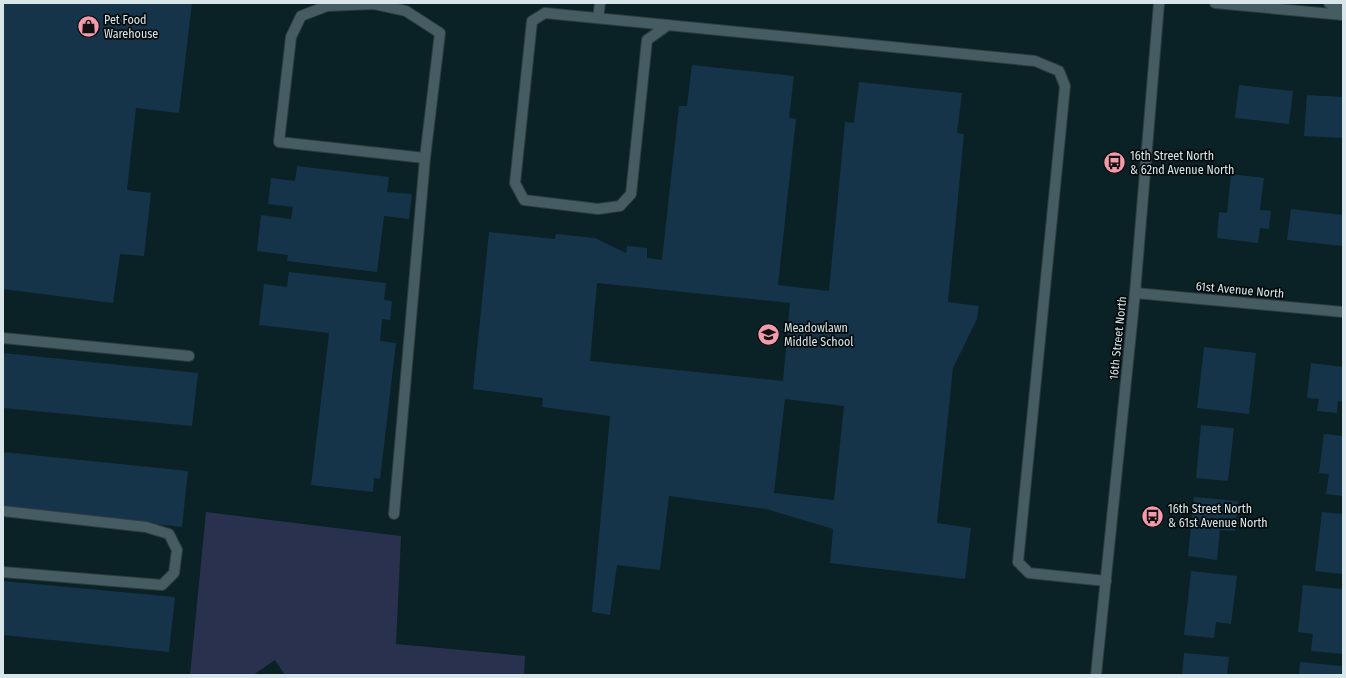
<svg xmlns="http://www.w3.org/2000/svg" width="1346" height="678" viewBox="0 0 1346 678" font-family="'Fira Sans Condensed',sans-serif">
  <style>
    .water { fill: #2a314e }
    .building { fill: #153449; fill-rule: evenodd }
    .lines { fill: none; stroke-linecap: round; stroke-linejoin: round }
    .service-casing { stroke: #303b3f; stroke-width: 12 }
    .minor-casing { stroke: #303b3f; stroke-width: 12 }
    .tertiary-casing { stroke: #303b3f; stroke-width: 12 }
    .service { stroke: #455d62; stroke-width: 10 }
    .minor { stroke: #455d62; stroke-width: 10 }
    .tertiary { stroke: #455d62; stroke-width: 10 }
    .labels { text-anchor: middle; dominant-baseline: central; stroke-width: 3.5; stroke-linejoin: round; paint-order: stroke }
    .poi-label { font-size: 12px; fill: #d8e6e9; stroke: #030a0c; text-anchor: start }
    .street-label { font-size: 12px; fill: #d8e6e9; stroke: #030a0c }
  </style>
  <rect width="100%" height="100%" fill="#0a2226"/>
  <path class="water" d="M206,512l195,24 -5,108 129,12 -1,19h-239l-10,-15 -22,15h-63z"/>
  <path class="building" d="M3,3h189l-13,110 -43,-5 -9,82 24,3 -7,63 -24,-2 -7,49 -110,-14z
    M692,65l102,11 -5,42 7,1 -18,166 51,6 16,-169 9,1 5,-41 103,11 -5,40 7,1 -16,168 31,4 -2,13 -24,49 -16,155 34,5 -6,51 -135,-16 3,-34 -67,-20 -97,-13 -9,74 -43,-5 -7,50 -18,-3 18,-196 -68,-9 1,-9 -70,-9 16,-157 66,7 1,-5 39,4 31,15 1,-7 20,2v10l15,2 17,-154h8zM597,283l193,20 -7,78 -193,-20zM785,399l59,7 -10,94 -60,-7z
    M1239,85l54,6 -4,33 -54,-6z
    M1307,95l36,2v41l-39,-2z
    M297,166l92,11 -2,15 25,2 -3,25 -25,-3 -7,56 -90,-11 1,-6 -31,-4 4,-36 30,4 2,-12 -25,-3 3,-26 24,3z
    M1231,174l33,4 -4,32 11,1 -2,18 -9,-1 -2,15 -41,-5 2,-26 8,1z
    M1291,209l52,6v31l-56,-6z
    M289,272l97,11 -2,17 8,1 -2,19 -8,-1 -2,22 16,2 -16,136 -6,-1 -1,14 -62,-7 18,-152 -70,-8 5,-41 23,3z
    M1204,347l52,6 -7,61 -52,-6z
    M3,353l195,20 -6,53 -189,-18z
    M1311,363l32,4v35l-5,-1 -1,12 -20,-2 2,-12 -12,-1z
    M1201,425l33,3 -6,53 -32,-3z
    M1324,434l19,2v60l-17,-2 3,-20 -10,-1z
    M3,452l185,19 -6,56 -179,-20z
    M1194,497l44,4 -3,30 -15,-1 -3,30 -29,-4z
    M1322,512l21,2v60l-28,-3z
    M1191,571l46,5 -6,48 -15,-2 -2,16 -30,-3z
    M3,581l172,16 -6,55 -166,-17z
    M1303,585l40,4v65l-32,-3 2,-17 -15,-2z
    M1184,653l45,4 -2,18h-45z
    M1300,662l42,4 -1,9h-42z"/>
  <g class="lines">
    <defs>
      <path id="service" d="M598,18l2,-15
        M668,25l-21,15 -16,154 -11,12 -22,3 -74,-9 -9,-17 17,-162 13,-8 490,48 24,10 6,15 -47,476 11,11 77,8
        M3,338l186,18
        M3,511l143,16 23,7 8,16 -3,23 -12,12 -159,-13
        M394,514l31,-356 15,-125 -34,-22 -32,-7 -47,2 -26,10 -10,21 -12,105 146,16"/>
      <path id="minor" d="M1135,293l208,19"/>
      <path id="tertiary" d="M1215,3l128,12
        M1329,3l14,8
        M1096,675l39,-382 24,-290"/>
    </defs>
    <use href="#service" class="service-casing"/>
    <use href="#minor" class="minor-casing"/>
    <use href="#tertiary" class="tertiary-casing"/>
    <use href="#service" class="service"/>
    <use href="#minor" class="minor"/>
    <use href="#tertiary" class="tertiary"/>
  </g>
  <defs>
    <symbol id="shop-disc" viewBox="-11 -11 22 22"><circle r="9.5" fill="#f39aab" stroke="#030a0c"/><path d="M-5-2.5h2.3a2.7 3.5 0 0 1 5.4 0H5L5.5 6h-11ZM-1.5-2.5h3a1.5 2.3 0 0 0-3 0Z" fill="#111"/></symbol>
    <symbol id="bus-disc" viewBox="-11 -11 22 22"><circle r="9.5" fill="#f39aab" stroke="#030a0c"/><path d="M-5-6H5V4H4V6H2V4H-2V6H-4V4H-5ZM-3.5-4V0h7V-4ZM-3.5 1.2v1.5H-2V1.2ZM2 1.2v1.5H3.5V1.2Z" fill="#111"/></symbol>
    <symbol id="school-disc" viewBox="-11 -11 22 22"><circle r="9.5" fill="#f39aab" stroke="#030a0c"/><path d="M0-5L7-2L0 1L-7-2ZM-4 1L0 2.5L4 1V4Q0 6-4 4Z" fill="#111"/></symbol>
  </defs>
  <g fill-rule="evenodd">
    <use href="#shop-disc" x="76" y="14" width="25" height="25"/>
    <use href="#bus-disc" x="1102" y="150" width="25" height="25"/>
    <use href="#school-disc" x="756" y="322" width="25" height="25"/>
    <use href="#bus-disc" x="1140" y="504" width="25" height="25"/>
  </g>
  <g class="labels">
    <g class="poi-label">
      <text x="104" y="20">Pet Food<tspan x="104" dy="14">Warehouse</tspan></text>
      <text x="1130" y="156">16th Street North<tspan x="1130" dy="14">&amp; 62nd Avenue North</tspan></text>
      <text x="784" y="328">Meadowlawn<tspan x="784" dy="14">Middle School</tspan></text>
      <text x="1168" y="509">16th Street North<tspan x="1168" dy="14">&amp; 61st Avenue North</tspan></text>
    </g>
    <g class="street-label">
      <text transform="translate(1240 290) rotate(5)">61st Avenue North</text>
      <text transform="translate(1118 338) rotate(-84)">16th Street North</text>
    </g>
  </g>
  <rect width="1346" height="678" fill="none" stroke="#d8e6e9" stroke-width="8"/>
</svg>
